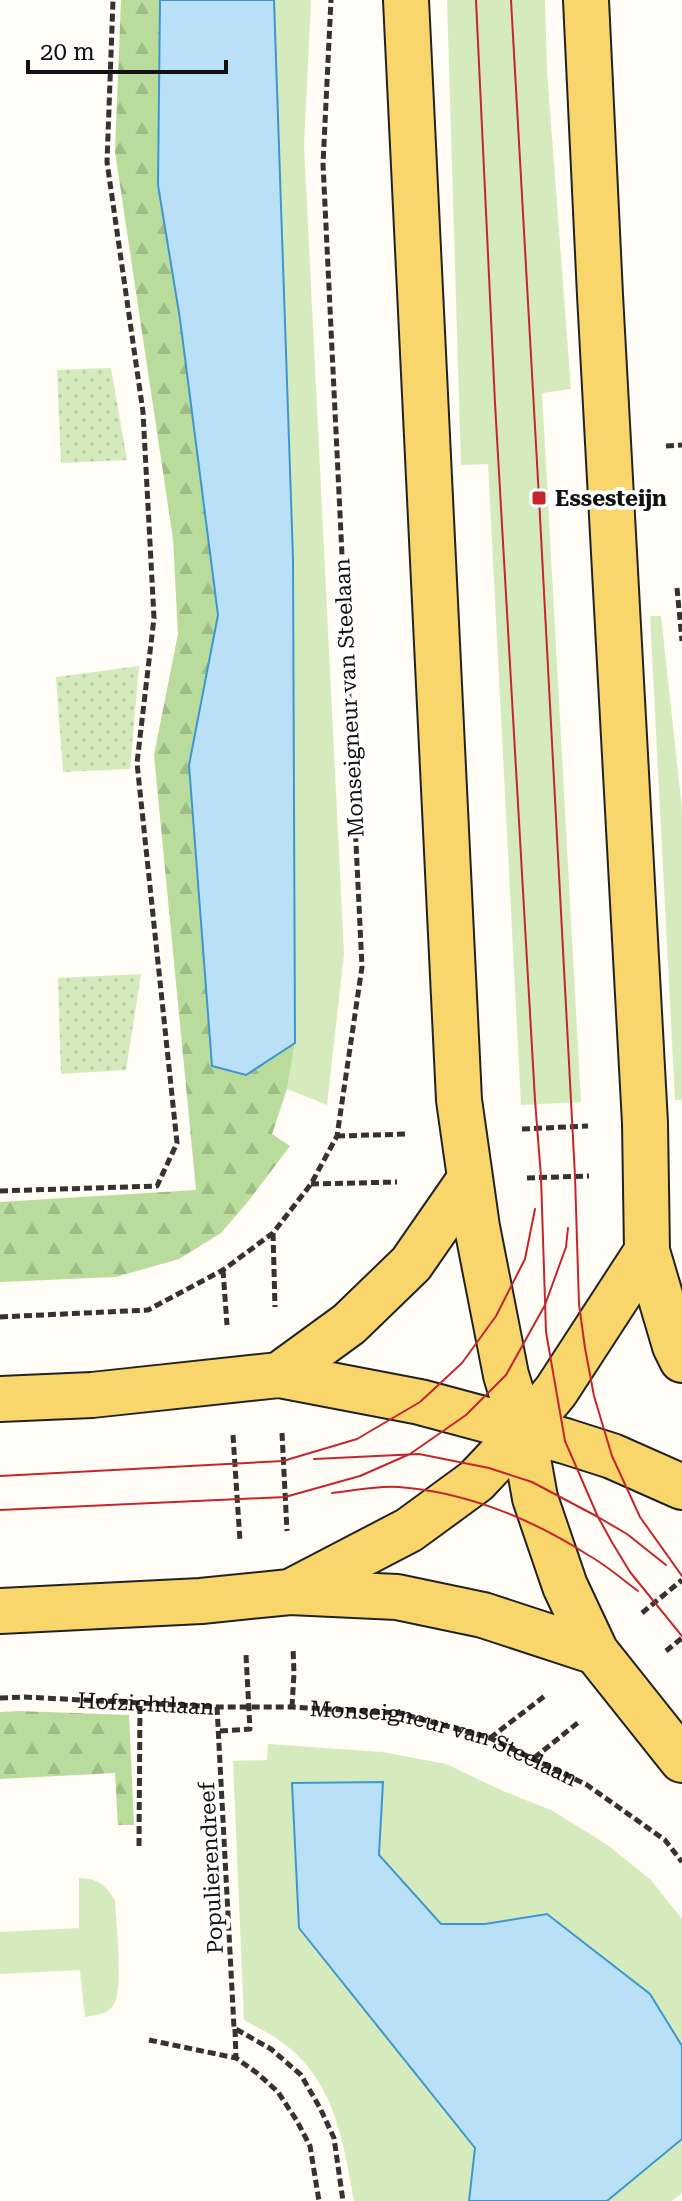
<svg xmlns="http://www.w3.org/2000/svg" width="682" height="2201" viewBox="0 0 682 2201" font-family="'Roboto Serif',serif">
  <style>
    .grass { fill: #d5ebbd }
    .forest { fill: url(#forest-firs) }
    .garden { fill: url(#garden-dots) }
    .water { fill: #b9e0f7; stroke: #3f96cf; stroke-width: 2 }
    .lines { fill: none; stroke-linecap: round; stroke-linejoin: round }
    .major-casing { stroke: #222; stroke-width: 48 }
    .path { stroke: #333; stroke-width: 5; stroke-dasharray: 8 4; stroke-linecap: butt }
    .major { stroke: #f9d66b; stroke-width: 44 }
    .tram { stroke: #c4262e; stroke-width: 2 }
    .poi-dot { fill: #c4262e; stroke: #fff; stroke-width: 3 }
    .labels { text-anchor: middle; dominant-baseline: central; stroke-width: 8; stroke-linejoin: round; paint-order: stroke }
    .poi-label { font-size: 22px; font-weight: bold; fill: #111; stroke: #fff; text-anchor: start }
    .street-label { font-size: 22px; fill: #111; stroke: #fff }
  </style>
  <defs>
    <pattern id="forest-firs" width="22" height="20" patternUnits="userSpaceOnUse" patternTransform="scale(2)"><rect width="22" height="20" fill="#b9dc9c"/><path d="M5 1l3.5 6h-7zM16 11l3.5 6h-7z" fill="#9ebc85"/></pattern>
    <pattern id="garden-dots" width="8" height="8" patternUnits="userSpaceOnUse" patternTransform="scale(2)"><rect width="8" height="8" fill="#d5ebbd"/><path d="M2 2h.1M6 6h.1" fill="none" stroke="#b6c8a1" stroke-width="1.8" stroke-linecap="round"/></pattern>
  </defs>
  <rect width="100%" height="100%" fill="#fffdf5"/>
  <path class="grass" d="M274,0h37l-7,145 40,809 -17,151 -40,-16 8,-46 -2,-485z
    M447,0h98l2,71 24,318 -29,4 39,709 -60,3 -33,-641 -27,1z
    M650,616h11l21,193v291h-7z
    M268,1744l114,8 64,12 57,27 48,19 55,34 44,35 32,40v127l-32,-52 -103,-80 -62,10h-44l-62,-70 -80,74 176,220 -6,53h-115c-11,-62 -20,-125 -78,-163 -10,-7 -22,-12 -32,-18l-11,-259 34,-1z
    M79,1878c20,1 25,6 36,22 1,21 9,91 -2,106 -7,9 -18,9 -28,11l-5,-47 -80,4v-42l79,-4z
    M682,2139v54l-10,8h-65z"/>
  <path class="forest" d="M121,0h39l-2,185 22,134 38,296 -29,150 23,301 34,9 49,-32 -8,46 -15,45 18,12 -40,53 -29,34 -42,26 -63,18 -116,5v-80l196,-12 -42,-435 24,-121 -5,-95 -58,-387z
    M19,1711l110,4 5,110h-16l-3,-52 -115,6v-67z"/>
  <path class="garden" d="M111,368l16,92 -66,3 -4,-93z
    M139,666l-9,103 -67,3 -7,-95z
    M141,974l-15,96 -65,4 -3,-96z"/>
  <path class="water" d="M160,0h114l19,558 2,485 -49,32 -34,-9 -23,-301 29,-150 -38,-296 -22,-134z
    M383,1782l-4,73 62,69h44l62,-10 103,80 32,52v93l-75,62h-138l6,-53 -176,-220 -7,-145z"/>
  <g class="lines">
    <defs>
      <path id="major" d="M406,0l53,1100 18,127 29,148 17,56 12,67 30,88 31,66
        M647,1251l28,95 7,14
        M279,1375l70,-51 62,-60 59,-85
        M0,1399l92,-4 187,-20 141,27 145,39 47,15 70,31
        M290,1592l119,-62 67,-49 47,-50 33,-40 91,-140 -2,-128 -45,-828 -14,-295
        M0,1611l201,-10 89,-9 107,5 86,18 113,37 86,108"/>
    </defs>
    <use href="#major" class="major-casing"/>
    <g class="path">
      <path d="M666,446l16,-1"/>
      <path d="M677,588l5,53"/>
      <path d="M522,1129l66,-3"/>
      <path d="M337,1136l71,-2"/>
      <path d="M527,1178l62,-2"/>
      <path d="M311,1184l86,-2"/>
      <path d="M0,1191l157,-5 20,-43 -40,-380 17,-145 -11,-206 -36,-250 6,-162"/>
      <path d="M273,1233l2,74"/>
      <path d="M223,1270l4,55"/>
      <path d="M0,1317l148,-7 75,-40 50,-37 38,-49 26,-48 25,-169 -39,-803 8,-164"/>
      <path d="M282,1433l5,98"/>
      <path d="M233,1435l7,106"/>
      <path d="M642,1613l40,-33"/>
      <path d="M666,1651l16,-13"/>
      <path id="s1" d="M0,1698l24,-1 193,10h75l107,6 91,25 97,47 78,55 17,22"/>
      <path d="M217,1707l17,321 37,21 30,26 19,33 14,30 9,63"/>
      <path d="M292,1707l2,-34 -1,-25"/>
      <path d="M220,1731l30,-2 -4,-74"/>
      <path d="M490,1738l56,-43"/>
      <path d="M534,1758l46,-37"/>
      <path d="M139,1846l1,-144"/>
      <path d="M235,2029l1,29"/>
      <path d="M149,2040l87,18 21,15 21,19 19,29 13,25 9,55"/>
    </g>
    <use href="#major" class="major"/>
    <path class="tram" d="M476,0l19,403 40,697 6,77 5,155 19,109 33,76 15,27 17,28 52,64
      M511,0l28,498 36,678 4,128 6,44 9,48 18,60 28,61 42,59
      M314,1459l105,-5 70,14 43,14 66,35 29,17 39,31
      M0,1476l283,-15 74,-22 63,-37 42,-39 34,-47 29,-57 10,-50
      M332,1493c21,-2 46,-8 67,-6 67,5 133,32 189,68 18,10 34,24 50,36
      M0,1510l285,-13 75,-21 50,-22 56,-39 40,-40 39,-70 21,-58 2,-19"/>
  </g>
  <rect class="poi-dot" x="531" y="490" width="16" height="16" rx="4"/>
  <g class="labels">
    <g class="poi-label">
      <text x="555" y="498">Essesteijn</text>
    </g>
    <g class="street-label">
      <text transform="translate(349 698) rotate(-93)">Monseigneur van Steelaan</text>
      <text stroke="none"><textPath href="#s1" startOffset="146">Hofzichtlaan</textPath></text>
      <text stroke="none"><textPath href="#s1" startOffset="450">Monseigneur van Steelaan</textPath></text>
      <text transform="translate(211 1868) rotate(-93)">Populierendreef</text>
    </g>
  </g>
  <path d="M28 60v12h198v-12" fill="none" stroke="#111111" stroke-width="4"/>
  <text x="40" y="60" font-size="24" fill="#111111" stroke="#ffffff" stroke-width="6" paint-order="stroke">20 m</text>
</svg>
